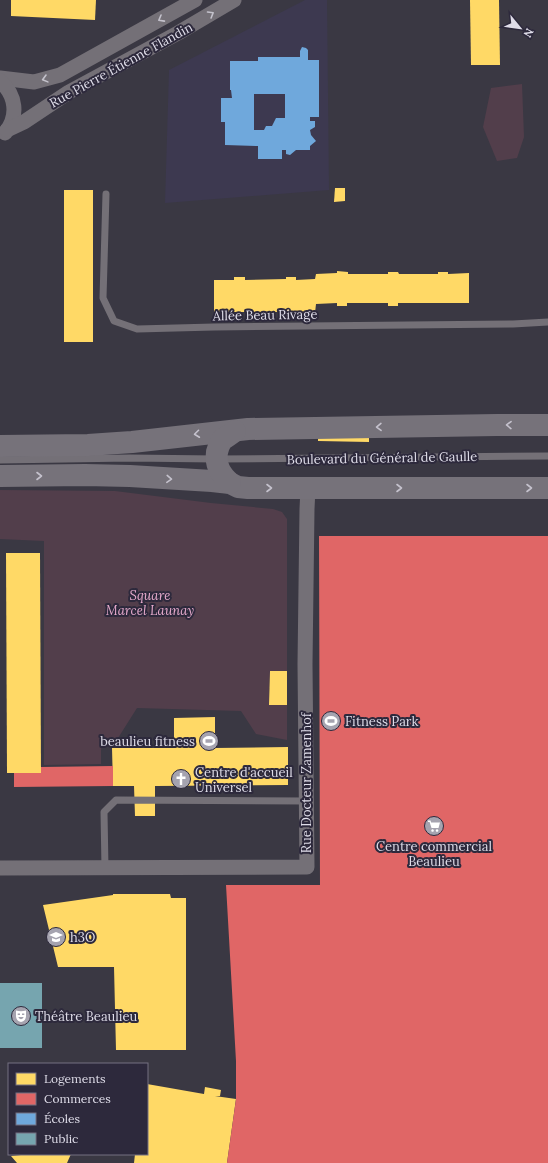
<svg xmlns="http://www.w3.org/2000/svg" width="548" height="1163" viewBox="0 0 548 1163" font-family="Lora,serif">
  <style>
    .built { fill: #3d3950 }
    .green { fill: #523e4b }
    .homes { fill: #ffd966 }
    .shops { fill: #e06666 }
    .schools { fill: #6fa8dc; fill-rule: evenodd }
    .public { fill: #76a5af }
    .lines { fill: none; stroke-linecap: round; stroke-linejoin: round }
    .service { stroke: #747077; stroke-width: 7 }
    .minor { stroke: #747077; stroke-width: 15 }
    .primary { stroke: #76727a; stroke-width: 22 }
    .oneway { stroke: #c4c2cc }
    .oneway2 { stroke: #c5c2cd }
    .labels { text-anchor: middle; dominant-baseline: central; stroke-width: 4; stroke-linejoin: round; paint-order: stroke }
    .street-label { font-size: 13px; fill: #dfdde9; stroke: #2d293c }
    .park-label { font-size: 13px; font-style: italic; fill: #e6aacc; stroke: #2d293c }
    .poi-label { font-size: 13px; fill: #dfdde9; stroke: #2d293c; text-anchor: start }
  </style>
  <rect width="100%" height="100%" fill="#3a3843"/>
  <polygon class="built" points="305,0 327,0 329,190 165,203 169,70"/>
  <g class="green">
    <polygon points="522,84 524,137 517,158 497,161 483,127 491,88"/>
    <polygon points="0,490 115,491 211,503 273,509 282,512 287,519 287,671 270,671 269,704 287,705 287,740 256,734 241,711 137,708 113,746 101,747 101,764 44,765 44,541 0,539"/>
  </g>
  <g class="homes">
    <polygon points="11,0 96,0 95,20 11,16"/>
    <polygon points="470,0 499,0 500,65 471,65"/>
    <polygon points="335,188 345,188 345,201 334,202"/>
    <rect x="64" y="190" width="29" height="152"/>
    <polygon points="337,271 348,272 348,274 388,274 388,272 398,272 399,274 438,274 438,272 448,272 448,274 469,273 469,303 398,303 398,306 388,306 388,303 347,303 347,306 337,306 337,303 316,304 315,313 296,312 296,316 286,316 286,312 214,312 214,280 234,280 234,277 245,277 245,280 286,279 286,277 296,277 296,280 315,279 316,274 337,273"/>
    <polygon points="318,437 369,437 369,442 318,441"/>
    <polygon points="6,553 40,553 41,773 7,773"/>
    <polygon points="270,671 287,671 287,705 269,705"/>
    <polygon points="215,717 215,748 288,747 288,785 155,786 155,816 135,816 134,786 113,786 112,748 174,748 174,718"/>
    <polygon points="113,894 170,894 171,898 186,898 186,1050 116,1050 114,967 58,967 43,905 113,895"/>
    <polygon points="147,1084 204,1094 205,1087 221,1090 220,1096 215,1096 236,1099 227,1163 134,1163 135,1154 147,1154"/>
    <polygon points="21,1154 71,1154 67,1163 17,1163 11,1156 21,1155"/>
  </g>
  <g class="shops">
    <polygon points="319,536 548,536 548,1163 227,1163 236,1099 236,1061 226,885 320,885"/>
    <polygon points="113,766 113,786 14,787 14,773 41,773 41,767"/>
  </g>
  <path class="schools" d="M302 47 306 48 308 50V60H319V117H310V121H315V127L310 130 311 135 316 141 310 146V150H296L290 155 286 154V150H282V159H258V146L225 145V122H221V98H232L231 90H230V61H258V57H300V51ZM254 94H285V118H276L272 126H266L264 130H254Z"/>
  <rect class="public" x="0" y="983" width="42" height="65"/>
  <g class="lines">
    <g class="service">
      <polyline points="106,194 103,298 114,321 137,329 214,327 513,324 548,322"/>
      <polyline points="0,460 130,458 216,459 548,456"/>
      <polyline points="105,868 104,812 116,800 307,801"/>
    </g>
    <g class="minor">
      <polyline points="0,78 34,82 60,75 195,0"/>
      <path d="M0 81C16 95 19 116 5 133"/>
      <polyline points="7,130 24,122 69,92 178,33 234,0"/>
      <polyline points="0,868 307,867 305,664 307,509 308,488"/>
    </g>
    <g class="primary">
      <polyline points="0,446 88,445 132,442 248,429 497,425 548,425"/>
      <polyline points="0,476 85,475 130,476 212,481 230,483 238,487 248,488 548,488"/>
      <path d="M230 483C221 475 215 466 217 452 218 448 220 443 222 440 226 437 231 434 235 431"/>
    </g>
  </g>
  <defs><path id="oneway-chevron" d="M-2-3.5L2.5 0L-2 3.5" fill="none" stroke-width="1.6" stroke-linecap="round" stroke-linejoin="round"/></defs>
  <g class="oneway">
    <use href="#oneway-chevron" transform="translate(211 14) rotate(-31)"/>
    <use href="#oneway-chevron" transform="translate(161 19) rotate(151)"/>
    <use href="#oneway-chevron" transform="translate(45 79) rotate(165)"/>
  </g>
  <g class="oneway2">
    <use href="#oneway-chevron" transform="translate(509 425) rotate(-179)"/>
    <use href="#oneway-chevron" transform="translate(379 427) rotate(179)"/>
    <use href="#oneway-chevron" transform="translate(197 434) rotate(173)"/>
    <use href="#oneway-chevron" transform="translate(39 476)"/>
    <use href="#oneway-chevron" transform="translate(169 479) rotate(3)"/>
    <use href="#oneway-chevron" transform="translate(269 488)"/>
    <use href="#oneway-chevron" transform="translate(399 488)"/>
    <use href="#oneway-chevron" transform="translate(529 488)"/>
  </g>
  <defs>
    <g id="stadium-disc" transform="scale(1)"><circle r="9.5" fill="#a5a3af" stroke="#2d293c"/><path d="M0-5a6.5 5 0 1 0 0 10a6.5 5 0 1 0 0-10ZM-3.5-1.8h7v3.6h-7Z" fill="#fff"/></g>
    <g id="church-disc" transform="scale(1)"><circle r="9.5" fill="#a5a3af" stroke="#2d293c"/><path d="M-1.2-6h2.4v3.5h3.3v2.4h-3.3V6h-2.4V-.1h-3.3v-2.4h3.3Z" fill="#fff"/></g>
    <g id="supermarket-disc" transform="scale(1)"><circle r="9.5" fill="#a5a3af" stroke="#2d293c"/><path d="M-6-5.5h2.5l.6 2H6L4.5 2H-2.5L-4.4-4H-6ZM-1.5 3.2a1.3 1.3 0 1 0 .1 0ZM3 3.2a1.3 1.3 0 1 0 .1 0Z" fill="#fff"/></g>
    <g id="university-disc" transform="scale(1)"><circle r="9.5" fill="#a5a3af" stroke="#2d293c"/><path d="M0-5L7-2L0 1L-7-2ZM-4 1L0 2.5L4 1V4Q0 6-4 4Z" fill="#fff"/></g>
    <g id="theatre-disc" transform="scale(1)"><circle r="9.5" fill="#a5a3af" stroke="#2d293c"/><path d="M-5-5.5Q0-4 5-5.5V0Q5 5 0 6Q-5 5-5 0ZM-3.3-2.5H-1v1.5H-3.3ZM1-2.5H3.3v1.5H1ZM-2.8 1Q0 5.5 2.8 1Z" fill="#fff"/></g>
  </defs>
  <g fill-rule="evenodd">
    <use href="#stadium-disc" x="331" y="721"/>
    <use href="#stadium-disc" x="209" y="741"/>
    <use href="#church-disc" x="181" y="779"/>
    <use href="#supermarket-disc" x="434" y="826"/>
    <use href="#university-disc" x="56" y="937"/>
    <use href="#theatre-disc" x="21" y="1016"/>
  </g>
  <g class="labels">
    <g class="street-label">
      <text transform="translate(121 65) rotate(-29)">Rue Pierre Étienne Flandin</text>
      <text transform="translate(265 315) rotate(-1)">Allée Beau Rivage</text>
      <text transform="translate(382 458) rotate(-1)">Boulevard du Général de Gaulle</text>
      <text transform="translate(306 783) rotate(-90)">Rue Docteur Zamenhof</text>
    </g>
    <g class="park-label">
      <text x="150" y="595">Square<tspan x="150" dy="15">Marcel Launay</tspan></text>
    </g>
    <g class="poi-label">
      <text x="345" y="721">Fitness Park</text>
      <text x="195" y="741" text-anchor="end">beaulieu fitness</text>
      <text x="195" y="772">Centre d'accueil<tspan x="195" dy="15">Universel</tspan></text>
      <text x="434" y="846" text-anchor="middle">Centre commercial<tspan x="434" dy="15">Beaulieu</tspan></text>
      <text x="70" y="937">h3O</text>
      <text x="35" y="1016">Théâtre Beaulieu</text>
    </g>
  </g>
  <rect x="8" y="1063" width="140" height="92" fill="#2d293c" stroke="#747181"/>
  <rect x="16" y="1073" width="20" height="12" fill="#ffd966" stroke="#747181"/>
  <text x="44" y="1083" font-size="12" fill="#dfdde9">Logements</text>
  <rect x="16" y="1093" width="20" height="12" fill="#e06666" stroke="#747181"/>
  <text x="44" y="1103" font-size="12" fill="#dfdde9">Commerces</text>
  <rect x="16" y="1113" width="20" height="12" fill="#6fa8dc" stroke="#747181"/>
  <text x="44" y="1123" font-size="12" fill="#dfdde9">Écoles</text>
  <rect x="16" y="1133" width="20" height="12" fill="#76a5af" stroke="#747181"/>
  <text x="44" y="1143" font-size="12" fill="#dfdde9">Public</text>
  <g transform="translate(520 28) rotate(119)" stroke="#2d293c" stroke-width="3" paint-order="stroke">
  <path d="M0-3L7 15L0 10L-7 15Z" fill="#dfdde9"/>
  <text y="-6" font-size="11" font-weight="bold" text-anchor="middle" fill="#dfdde9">N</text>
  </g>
</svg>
